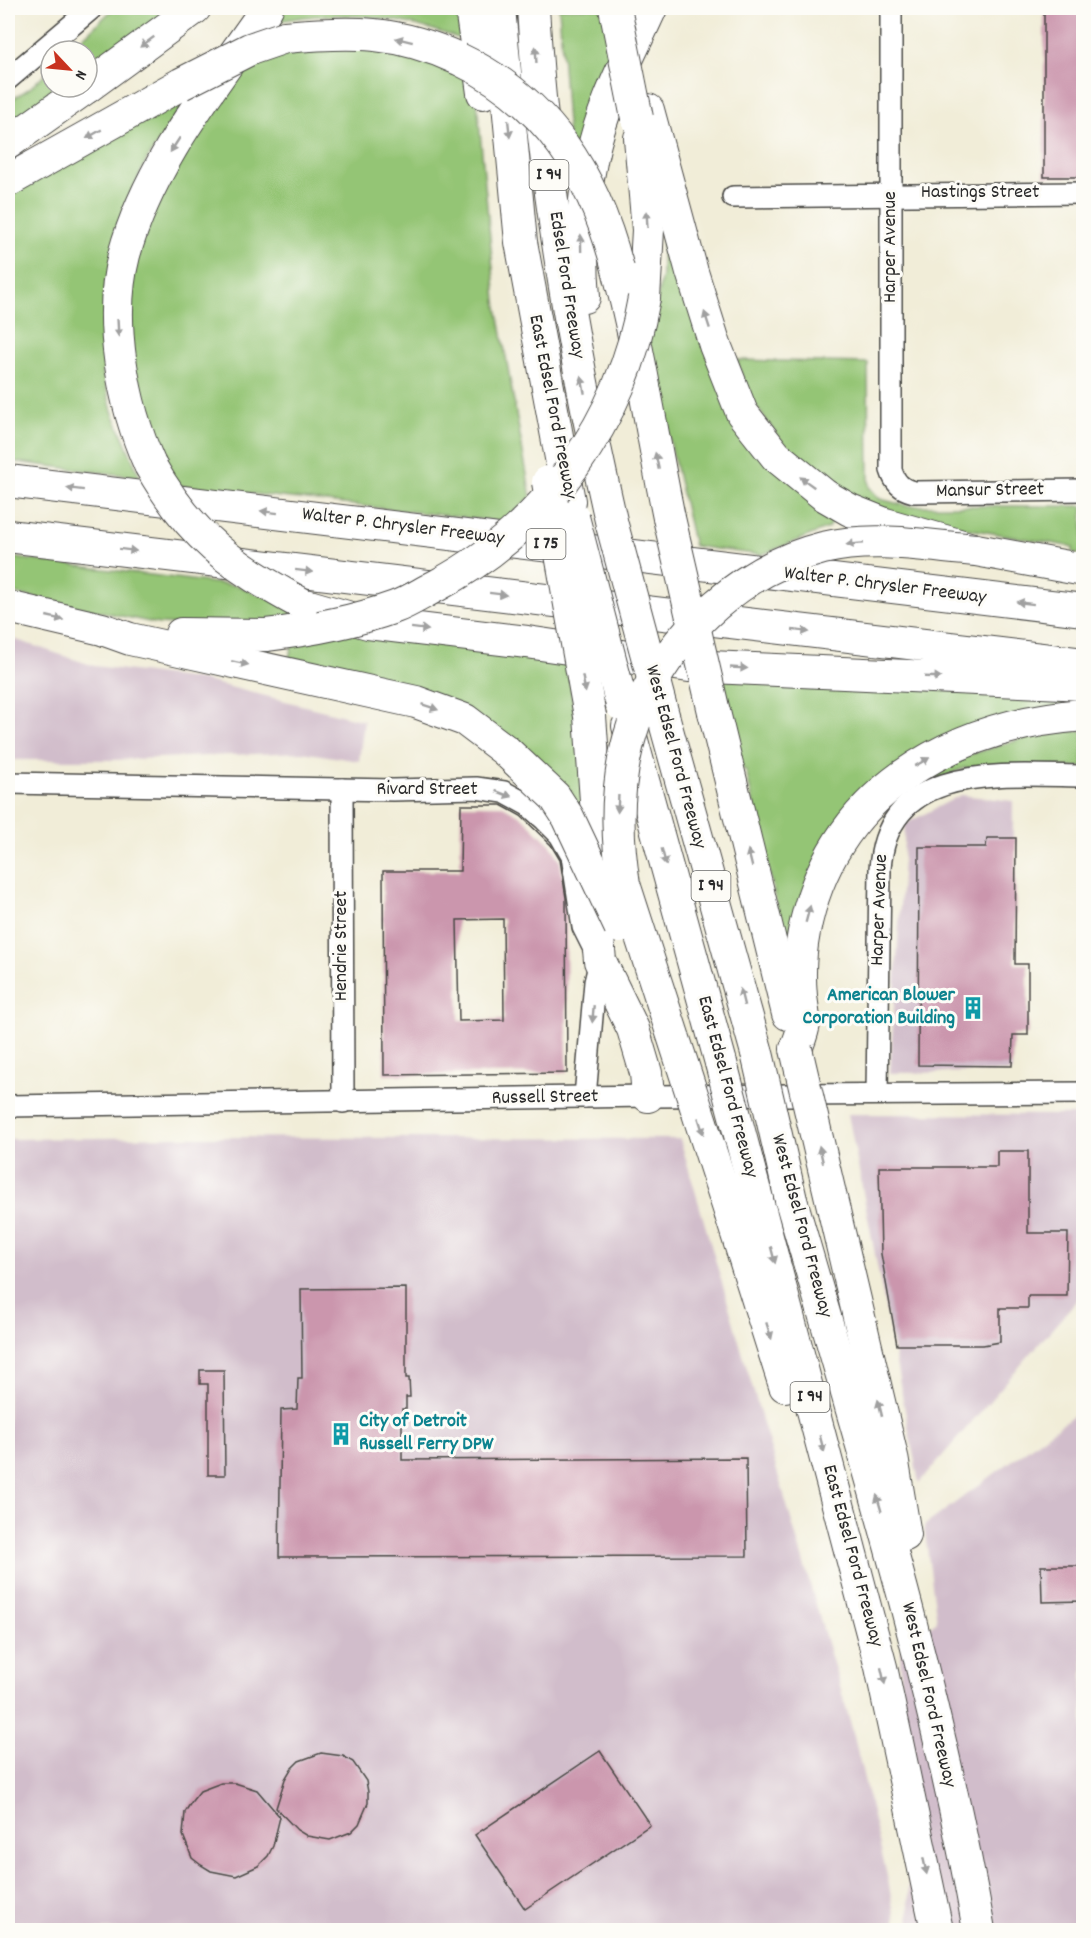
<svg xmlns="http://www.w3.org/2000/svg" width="1091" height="1938" viewBox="0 0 1091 1938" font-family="Dekko,sans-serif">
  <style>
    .industrial { fill: #d1bdcb }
    .green { fill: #94c574; stroke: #607850; stroke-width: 1.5 }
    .building { fill: #cb96ad; fill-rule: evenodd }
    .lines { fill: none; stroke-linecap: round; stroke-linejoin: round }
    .minor-casing { stroke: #494845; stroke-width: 24 }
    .highway-casing { stroke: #494845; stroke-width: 34 }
    .minor { stroke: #fff; stroke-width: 21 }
    .highway { stroke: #fff; stroke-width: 32 }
    .highway-bridge-casing { stroke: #494845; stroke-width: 34; stroke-linecap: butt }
    .highway-bridge { stroke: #fff; stroke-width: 32 }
    .oneway { fill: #a0a0a0 }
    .labels { text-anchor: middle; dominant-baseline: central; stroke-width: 6; stroke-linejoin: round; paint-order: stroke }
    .shield { fill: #fdfcf7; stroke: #6a6a68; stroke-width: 1.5 }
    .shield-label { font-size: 18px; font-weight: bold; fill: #2b2b2b }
    .street-label { font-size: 20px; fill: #2b2b2b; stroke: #fdfcf7 }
    .culture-label { font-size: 20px; font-weight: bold; fill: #0d838f; stroke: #fdfcf7; text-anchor: end }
  </style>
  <rect width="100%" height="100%" fill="#fdfcf7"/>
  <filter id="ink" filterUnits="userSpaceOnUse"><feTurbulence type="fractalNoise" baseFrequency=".0167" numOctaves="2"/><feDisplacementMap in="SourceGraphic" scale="12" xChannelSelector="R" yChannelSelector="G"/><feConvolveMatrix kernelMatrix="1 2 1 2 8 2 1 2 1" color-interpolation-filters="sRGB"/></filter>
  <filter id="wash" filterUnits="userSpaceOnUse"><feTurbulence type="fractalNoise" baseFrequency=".008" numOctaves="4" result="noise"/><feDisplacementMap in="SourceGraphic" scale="24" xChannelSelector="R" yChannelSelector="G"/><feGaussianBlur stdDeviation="1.35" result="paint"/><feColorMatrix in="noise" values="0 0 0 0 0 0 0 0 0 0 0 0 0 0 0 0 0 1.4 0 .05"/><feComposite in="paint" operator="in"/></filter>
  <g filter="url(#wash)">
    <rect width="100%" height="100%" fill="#f1edd8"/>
    <g class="industrial">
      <polygon points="8,637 94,666 202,680 364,721 359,761 302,752 111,760 8,760"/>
      <polygon points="961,795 1013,801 1012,1072 890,1073 905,824"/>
      <polygon points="848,1114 1083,1115 1083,1293 919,1483"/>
      <polygon points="182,1137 680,1139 852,1728 888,1880 897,1930 8,1930 8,1139"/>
      <polygon points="1083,1408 1083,1930 910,1930 900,1650 937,1621 924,1526"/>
    </g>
    <g class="green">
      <polygon points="114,8 176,8 87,73 87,51 69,51"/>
      <path d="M275 8H457L463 40C399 16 334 7 267 24Z"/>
      <polygon points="559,8 603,8 615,71 571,182"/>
      <polygon points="281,47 407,49 475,79 496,301 531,497 504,522 176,485 133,382 124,284 147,206 237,65"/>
      <polygon points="51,68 51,87 68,87 8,130 8,102 30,88"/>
      <polygon points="190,96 147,159 123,211 106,367 102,371 112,411 140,477 8,461 8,192"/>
      <polygon points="663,195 709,361 834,517 828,528 761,555 694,546 648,345 662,275"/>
      <polygon points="737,360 868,363 869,487 880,499 907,506 1083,506 1083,555 1073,553 1073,547 901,517 846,496 781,441 747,393"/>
      <polygon points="8,557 239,586 256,594 567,659 588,816 523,753 288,660 294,641 202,626 159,624 8,592"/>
      <polygon points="722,678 1083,698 1083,708 949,736 919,747 786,946 746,771 742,768"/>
      <polygon points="1069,731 1083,731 1083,767 964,768 901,795 955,759 1029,737"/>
    </g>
    <g id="blocks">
      <g class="building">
        <rect x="1044" y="8" width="39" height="169"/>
        <path d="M461 805H501L521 816 551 845 560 860 566 898 567 1073 384 1075 383 871H460ZM503 919 504 1020 459 1021 457 920Z"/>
        <polygon points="987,838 1016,838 1015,964 1028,964 1028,1035 1013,1035 1012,1066 918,1065 919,847 986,847"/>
        <polygon points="997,1151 1028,1151 1028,1233 1068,1233 1067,1296 1028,1296 1028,1308 1000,1308 1000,1342 983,1345 897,1345 881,1254 879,1167 997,1167"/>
        <polygon points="406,1288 406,1378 409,1378 410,1397 406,1397 406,1409 402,1409 402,1460 746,1458 747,1556 279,1557 281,1410 297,1409 298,1378 302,1378 301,1289"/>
        <polygon points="200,1370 224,1370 225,1475 208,1475 208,1384 200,1384"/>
        <polygon points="1041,1566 1083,1566 1083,1601 1042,1602"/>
        <polygon points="600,1751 650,1825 525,1909 475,1835"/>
        <polygon points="321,1753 343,1756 353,1762 366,1781 368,1792 368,1803 359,1824 351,1832 330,1840 307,1836 297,1830 276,1808 285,1779 291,1769 299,1761"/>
        <polygon points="221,1783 235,1783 257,1790 280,1817 273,1846 268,1856 258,1866 236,1876 211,1871 201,1865 192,1858 183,1835 185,1812 192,1801 200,1791"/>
      </g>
    </g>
  </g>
  <g filter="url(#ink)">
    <use href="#blocks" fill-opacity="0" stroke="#494845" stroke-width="1.5"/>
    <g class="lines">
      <g class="minor-casing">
        <g id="minor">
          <path d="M891 8V470C895 483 901 489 914 492L1084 490"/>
          <polyline points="8,79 92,8"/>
          <polyline points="733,197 1084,193"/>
          <polyline points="8,783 393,790 476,788 504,792 528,805 545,820 560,835 572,856 583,927 600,961 595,982 585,1097"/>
          <polyline points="342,789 343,1102"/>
          <path d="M877 1094 880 869C887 761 1005 775 1084 776"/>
          <polyline points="8,1106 648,1096 1084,1093"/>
        </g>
      </g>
      <g class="highway-casing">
        <g id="highway">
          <polyline points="471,8 483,93"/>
          <polyline points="499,8 521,242 569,501"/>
          <path d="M533 8C543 182 573 354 612 525"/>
          <path d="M285 37C351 31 397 30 459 59"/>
          <polyline points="87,87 195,8"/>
          <polyline points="648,110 692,272 715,345 742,413 776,456 824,495 850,510 885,524 976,550 1084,570"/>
          <polyline points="640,138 648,230 644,298"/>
          <polyline points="8,143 87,87"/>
          <polyline points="8,181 181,84"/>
          <path d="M618 269C640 351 652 435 669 518"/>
          <path d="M584 297C580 250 582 203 592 156 602 105 630 55 651 8"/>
          <path d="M150 465C123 405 107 320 124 255 149 163 214 85 267 8"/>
          <polyline points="8,481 1084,610"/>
          <polyline points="8,536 1084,664"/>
          <polyline points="302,604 368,623 527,642 689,666 1084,684"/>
          <polyline points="8,607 102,629 130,639 416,702 465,720 506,751"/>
          <polyline points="181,634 266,635"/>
          <polyline points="714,712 788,1014"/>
          <polyline points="590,716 597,815 596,914 600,961 633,1029 646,1073 648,1096"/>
          <polyline points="664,719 757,1053"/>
          <polyline points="628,726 721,1063"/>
          <path d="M796 1049C799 1041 803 1032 804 1023 804 1014 802 1005 801 996 799 975 800 953 804 932 831 793 950 725 1084 715"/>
          <polyline points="757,1199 881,1667 937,1930"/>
          <path d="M791 1200C861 1442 935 1682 979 1930"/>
          <polyline points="834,1211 892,1457 905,1535"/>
          <polyline points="731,1215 785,1386"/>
        </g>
      </g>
      <use href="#minor" class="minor"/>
      <use href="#highway" class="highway"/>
      <g class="highway-bridge-casing">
        <g id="highway-bridge">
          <polyline points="615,8 637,118"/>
          <path d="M459 59C548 101 594 176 618 269"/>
          <polyline points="181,84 250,49 285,37"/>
          <path d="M150 465C190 536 231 566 302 604"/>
          <polyline points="548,482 590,716"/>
          <polyline points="573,517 622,705"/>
          <polyline points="669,518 714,712"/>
          <polyline points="612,525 664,719"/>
          <path d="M266 635C310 630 353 622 395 607 409 602 422 593 436 586 546 528 623 421 644 298"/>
          <polyline points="506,751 555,797 568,817 620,927"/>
          <polyline points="796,1049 834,1211"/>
          <polyline points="757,1053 791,1200"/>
          <polyline points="721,1063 757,1199"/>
          <path d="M731 1215 624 884C606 775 631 679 716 605 747 578 783 558 823 548 873 536 926 546 976 550"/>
        </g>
      </g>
      <use href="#highway-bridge" class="highway-bridge"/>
    </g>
    <defs><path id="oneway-solid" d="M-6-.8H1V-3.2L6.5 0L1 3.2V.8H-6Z" transform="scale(1.5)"/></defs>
    <g class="oneway">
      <use href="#oneway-solid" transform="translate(404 40) rotate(-166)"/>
      <use href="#oneway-solid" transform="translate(147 42) rotate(144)"/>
      <use href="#oneway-solid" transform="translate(536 55) rotate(-93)"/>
      <use href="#oneway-solid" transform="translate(509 129) rotate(84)"/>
      <use href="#oneway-solid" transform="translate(94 134) rotate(150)"/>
      <use href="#oneway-solid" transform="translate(175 145) rotate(123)"/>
      <use href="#oneway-solid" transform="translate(647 219) rotate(-93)"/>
      <use href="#oneway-solid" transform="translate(581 243) rotate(-91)"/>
      <use href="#oneway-solid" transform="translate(707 320) rotate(-108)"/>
      <use href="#oneway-solid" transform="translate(118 328) rotate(87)"/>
      <use href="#oneway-solid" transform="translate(583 385) rotate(-101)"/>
      <use href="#oneway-solid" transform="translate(657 461) rotate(-102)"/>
      <use href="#oneway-solid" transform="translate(807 482) rotate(-144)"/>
      <use href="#oneway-solid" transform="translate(75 489) rotate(-173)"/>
      <use href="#oneway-solid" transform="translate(269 512) rotate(-173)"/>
      <use href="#oneway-solid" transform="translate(855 544) rotate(175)"/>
      <use href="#oneway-solid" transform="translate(128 550) rotate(7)"/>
      <use href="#oneway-solid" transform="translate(304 571) rotate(7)"/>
      <use href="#oneway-solid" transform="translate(498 594) rotate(7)"/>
      <use href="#oneway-solid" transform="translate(1025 603) rotate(-173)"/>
      <use href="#oneway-solid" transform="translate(55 618) rotate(13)"/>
      <use href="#oneway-solid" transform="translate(420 629) rotate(7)"/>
      <use href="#oneway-solid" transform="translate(801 631) rotate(7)"/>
      <use href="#oneway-solid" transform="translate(240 663) rotate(12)"/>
      <use href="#oneway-solid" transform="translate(739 668) rotate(3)"/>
      <use href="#oneway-solid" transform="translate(933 677) rotate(2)"/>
      <use href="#oneway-solid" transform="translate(584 684) rotate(79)"/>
      <use href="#oneway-solid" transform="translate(430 707) rotate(19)"/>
      <use href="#oneway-solid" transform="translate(922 762) rotate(-30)"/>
      <use href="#oneway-solid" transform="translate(504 794) rotate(20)"/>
      <use href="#oneway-solid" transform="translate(618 804) rotate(93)"/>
      <use href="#oneway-solid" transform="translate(664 857) rotate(75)"/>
      <use href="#oneway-solid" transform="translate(750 858) rotate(-104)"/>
      <use href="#oneway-solid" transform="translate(808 914) rotate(-75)"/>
      <use href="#oneway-solid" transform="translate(742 997) rotate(-104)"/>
      <use href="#oneway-solid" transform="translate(593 1014) rotate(95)"/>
      <use href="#oneway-solid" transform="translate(701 1126) rotate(72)"/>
      <use href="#oneway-solid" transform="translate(821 1154) rotate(-103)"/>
      <use href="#oneway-solid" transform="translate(773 1255) rotate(75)"/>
      <use href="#oneway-solid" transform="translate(769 1331) rotate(72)"/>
      <use href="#oneway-solid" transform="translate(880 1408) rotate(-104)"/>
      <use href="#oneway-solid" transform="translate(822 1444) rotate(75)"/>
      <use href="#oneway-solid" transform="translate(879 1503) rotate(-106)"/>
      <use href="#oneway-solid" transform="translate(883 1676) rotate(77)"/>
      <use href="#oneway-solid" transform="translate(925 1866) rotate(78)"/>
    </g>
  </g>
  <defs>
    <g id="building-bare" transform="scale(1.8)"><path d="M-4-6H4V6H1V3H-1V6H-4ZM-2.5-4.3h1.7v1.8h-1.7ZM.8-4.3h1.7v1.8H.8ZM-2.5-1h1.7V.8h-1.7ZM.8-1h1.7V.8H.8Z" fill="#0f9aa8" stroke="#fdfcf7" stroke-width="2.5" paint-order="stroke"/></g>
  </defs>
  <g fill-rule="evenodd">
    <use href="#building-bare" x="973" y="1008"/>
    <use href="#building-bare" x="341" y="1434"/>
  </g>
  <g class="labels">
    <g class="shield">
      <rect x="529.5" y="160" width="39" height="30" rx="4.5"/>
      <rect x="526.5" y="529" width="39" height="30" rx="4.5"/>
      <rect x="691.5" y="871" width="39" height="30" rx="4.5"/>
      <rect x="790.5" y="1382" width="39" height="30" rx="4.5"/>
    </g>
    <g class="shield-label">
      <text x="549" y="175">I 94</text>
      <text x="546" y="544">I 75</text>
      <text x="711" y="886">I 94</text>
      <text x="810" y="1397">I 94</text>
    </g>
    <g class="street-label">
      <text x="980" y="193">Hastings Street</text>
      <text transform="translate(891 247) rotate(-90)">Harper Avenue</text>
      <text transform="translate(566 285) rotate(81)">Edsel Ford Freeway</text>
      <text transform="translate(552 407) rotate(79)">East Edsel Ford Freeway</text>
      <text transform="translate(990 491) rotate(-1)">Mansur Street</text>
      <text transform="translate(403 527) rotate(7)">Walter P. Chrysler Freeway</text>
      <text transform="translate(885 586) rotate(7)">Walter P. Chrysler Freeway</text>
      <text transform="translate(675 757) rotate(75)">West Edsel Ford Freeway</text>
      <text x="427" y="790">Rivard Street</text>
      <text transform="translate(880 910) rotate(-88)">Harper Avenue</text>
      <text transform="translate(342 946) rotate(-90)">Hendrie Street</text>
      <text transform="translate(727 1087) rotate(75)">East Edsel Ford Freeway</text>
      <text transform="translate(545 1098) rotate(-1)">Russell Street</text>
      <text transform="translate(801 1226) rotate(75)">West Edsel Ford Freeway</text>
      <text transform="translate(852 1556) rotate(75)">East Edsel Ford Freeway</text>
      <text transform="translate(928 1695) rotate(77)">West Edsel Ford Freeway</text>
    </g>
    <g class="culture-label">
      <text x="955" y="996">American Blower<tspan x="955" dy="23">Corporation Building</tspan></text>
      <text x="359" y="1422" text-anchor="start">City of Detroit<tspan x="359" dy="23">Russell Ferry DPW</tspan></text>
    </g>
  </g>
  <rect width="1091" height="1938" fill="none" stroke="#fdfcf7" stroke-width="30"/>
  <g transform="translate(69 69) rotate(116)"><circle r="28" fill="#fdfcf7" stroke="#a9a8a5" stroke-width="1.5"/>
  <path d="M0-4.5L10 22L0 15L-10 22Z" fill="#c8321e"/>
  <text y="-9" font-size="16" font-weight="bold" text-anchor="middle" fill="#2b2b2b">N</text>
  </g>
</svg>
